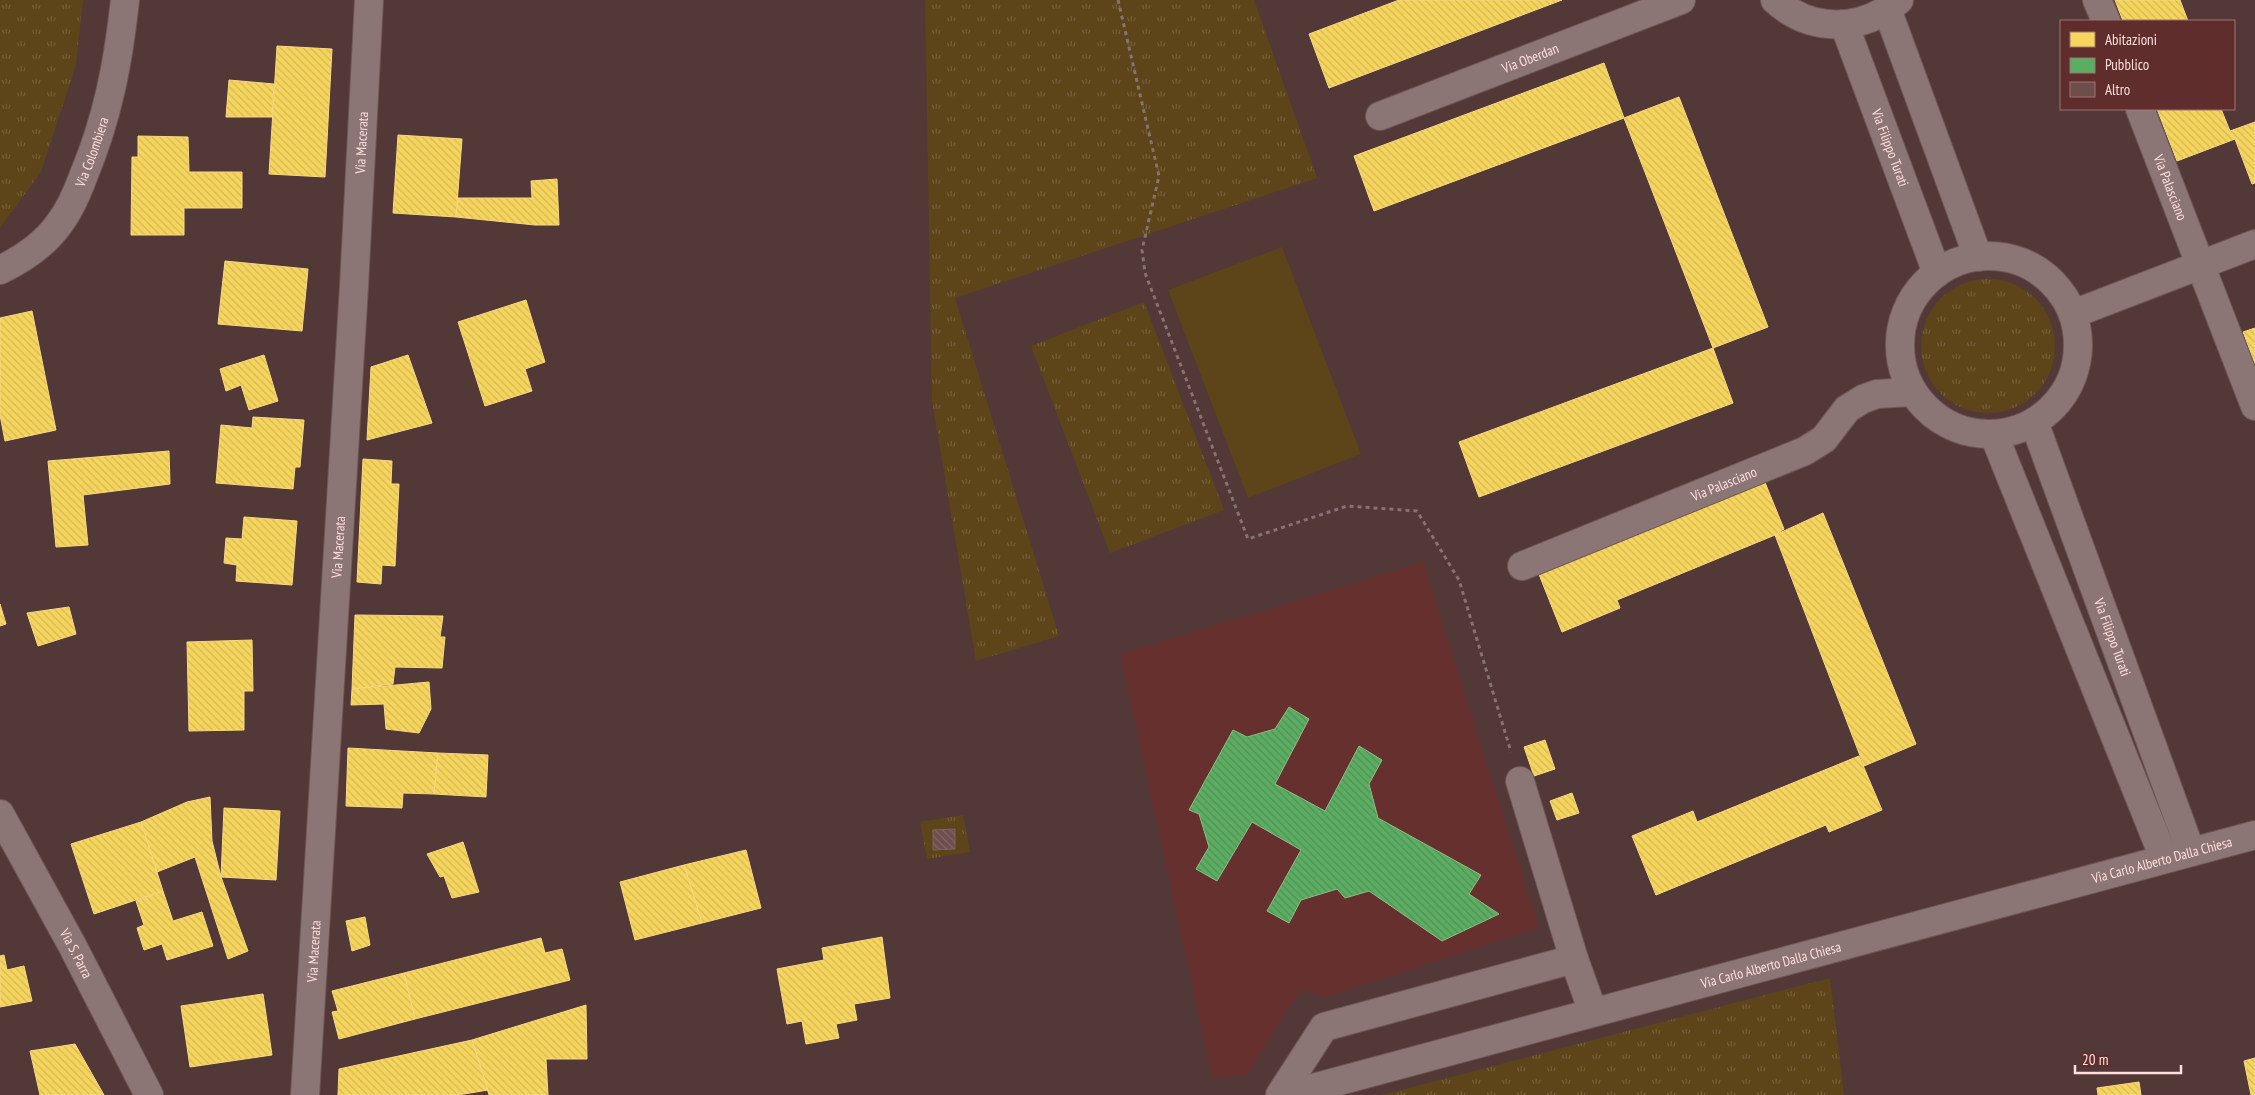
<svg xmlns="http://www.w3.org/2000/svg" width="2255" height="1095" viewBox="0 0 2255 1095" font-family="'PT Sans Narrow',sans-serif">
  <style>
    .built { fill: #66302f }
    .grass { fill: url(#grass-tufts) }
    .pitch { fill: #5d4419 }
    .homes { fill: url(#homes-back-hatch); stroke: #f9d882 }
    .public { fill: url(#public-back-hatch); stroke: #8cbc86 }
    .building { fill: url(#building-back-hatch); stroke: #7b6463 }
    .lines { fill: none; stroke-linecap: round; stroke-linejoin: round }
    .minor-casing { stroke: #6f5756; stroke-width: 30 }
    .path { stroke: #867271; stroke-width: 3; stroke-dasharray: 4 4; stroke-linecap: butt }
    .minor { stroke: #8c7675; stroke-width: 28 }
    .labels { text-anchor: middle; dominant-baseline: central; stroke-width: 5; stroke-linejoin: round; paint-order: stroke }
    .street-label { font-size: 14px; fill: #ffdedc; stroke: #5f2d2c }
  </style>
  <defs>
    <pattern id="grass-tufts" width="24" height="20" patternUnits="userSpaceOnUse" patternTransform="scale(1.25)"><rect width="24" height="20" fill="#5d4419"/><path d="M3 7l-1-3M5 7V3M7 7l1-3M15 17l-1-3M17 17v-4M19 17l1-3" fill="none" stroke="#755f3a"/></pattern>
    <pattern id="homes-back-hatch" width="6" height="6" patternUnits="userSpaceOnUse" patternTransform="scale(1.25)"><rect width="6" height="6" fill="#f6d55c"/><path d="M-1 5l2 2M0 0l6 6M5-1l2 2" fill="none" stroke="#d4b857"/></pattern>
    <pattern id="public-back-hatch" width="6" height="6" patternUnits="userSpaceOnUse" patternTransform="scale(1.25)"><rect width="6" height="6" fill="#5aae61"/><path d="M-1 5l2 2M0 0l6 6M5-1l2 2" fill="none" stroke="#568e58"/></pattern>
    <pattern id="building-back-hatch" width="6" height="6" patternUnits="userSpaceOnUse" patternTransform="scale(1.25)"><rect width="6" height="6" fill="#6e4d4d"/><path d="M-1 5l2 2M0 0l6 6M5-1l2 2" fill="none" stroke="#846666"/></pattern>
  </defs>
  <rect width="100%" height="100%" fill="#533838"/>
  <polygon class="built" points="1423,562 1539,928 1323,998 1301,989 1247,1075 1212,1078 1120,654"/>
  <g class="grass">
    <polygon points="0,0 83,0 76,65 41,172 0,228"/>
    <polygon points="925,0 1254,0 1317,178 955,298 1059,636 976,661 932,401"/>
    <circle cx="1988" cy="346" r="67"/>
    <polygon points="1144,302 1224,510 1110,553 1031,346"/>
    <polygon points="963,815 970,852 927,859 920,822"/>
    <polygon points="1830,978 1844,1095 1382,1095"/>
  </g>
  <polygon class="pitch" points="1282,247 1361,454 1248,498 1168,290"/>
  <g class="homes">
    <polygon points="1399,0 1562,0 1329,88 1309,34"/>
    <polygon points="2115,0 2180,0 2188,21 2123,21"/>
    <polygon points="277,46 332,49 325,177 269,174"/>
    <polygon points="1604,63 1624,118 1374,211 1354,156"/>
    <polygon points="229,80 274,84 272,117 226,117"/>
    <polygon points="1679,97 1768,327 1713,348 1624,118"/>
    <polygon points="2157,109 2221,109 2230,131 2255,122 2255,183 2252,184 2235,139 2177,161"/>
    <polygon points="398,135 462,139 456,217 393,213"/>
    <polygon points="138,136 188,137 189,172 242,172 242,208 184,208 184,235 131,235 132,157 138,157"/>
    <polygon points="557,179 559,225 535,225 456,217 458,198 532,198 531,181"/>
    <polygon points="225,261 308,269 302,331 218,324"/>
    <polygon points="526,300 545,362 525,369 532,391 485,406 458,322"/>
    <polygon points="32,311 56,430 5,441 0,415 0,318"/>
    <polygon points="2255,328 2255,364 2243,332"/>
    <polygon points="1713,348 1733,403 1479,497 1459,442"/>
    <polygon points="264,355 278,401 249,410 241,385 226,391 220,369"/>
    <polygon points="408,355 432,423 367,440 371,367"/>
    <polygon points="253,417 304,420 300,467 295,467 293,489 216,483 221,425 252,428"/>
    <polygon points="169,451 170,484 83,495 88,545 56,547 48,461"/>
    <polygon points="363,459 392,461 391,484 399,484 395,566 382,565 381,584 357,582"/>
    <polygon points="1764,480 1784,529 1775,535 1617,600 1620,608 1562,632 1538,572"/>
    <polygon points="1823,513 1916,744 1864,766 1775,535"/>
    <polygon points="244,517 297,521 292,585 236,581 237,565 224,563 226,538 242,539"/>
    <polygon points="0,604 6,624 0,626"/>
    <polygon points="69,607 76,634 38,646 27,613"/>
    <polygon points="355,615 443,616 440,637 445,637 442,668 395,667 393,684 352,689"/>
    <polygon points="252,640 253,691 244,691 244,730 189,731 187,642"/>
    <polygon points="429,682 431,709 419,733 386,729 384,704 351,705 352,689"/>
    <polygon points="1545,740 1555,769 1534,776 1524,747"/>
    <polygon points="348,748 438,753 434,794 403,793 402,808 346,806"/>
    <polygon points="438,753 488,755 486,797 434,794"/>
    <polygon points="1859,756 1882,810 1829,832 1826,825 1656,895 1632,836 1693,811 1697,822"/>
    <polygon points="1572,793 1579,813 1557,820 1550,801"/>
    <polygon points="210,797 212,841 221,877 248,951 228,959 195,857 157,872 141,822 187,802"/>
    <polygon points="224,808 280,811 276,880 221,877"/>
    <polygon points="141,822 163,891 94,914 71,844"/>
    <polygon points="463,842 479,892 452,898 444,876 440,877 427,854"/>
    <polygon points="746,850 761,908 702,923 684,865"/>
    <polygon points="684,865 702,923 635,940 620,882"/>
    <polygon points="163,891 173,921 202,912 213,946 167,960 162,944 144,950 137,928 144,925 136,901"/>
    <polygon points="365,917 370,945 352,951 346,921"/>
    <polygon points="882,937 890,998 854,1004 857,1020 836,1024 839,1038 806,1044 802,1021 787,1024 777,969 824,960 822,948"/>
    <polygon points="541,938 545,953 562,949 570,980 415,1019 404,973"/>
    <polygon points="4,955 7,970 24,966 32,1001 0,1007 0,956"/>
    <polygon points="404,973 415,1019 339,1039 332,1012 338,1011 332,991"/>
    <polygon points="263,994 272,1055 190,1067 181,1006"/>
    <polygon points="586,1005 587,1059 546,1059 548,1095 489,1095 472,1040"/>
    <polygon points="472,1040 488,1090 458,1095 338,1095 339,1069"/>
    <polygon points="75,1044 104,1095 40,1095 30,1051"/>
    <polygon points="2255,1058 2255,1095 2251,1095 2244,1061"/>
    <polygon points="2139,1082 2141,1095 2098,1095 2097,1088"/>
  </g>
  <polygon class="public" points="1289,707 1309,719 1275,784 1325,811 1359,746 1382,760 1369,784 1378,818 1481,875 1469,894 1499,914 1442,941 1369,891 1345,898 1337,889 1301,900 1289,923 1267,911 1301,850 1252,822 1217,881 1196,869 1209,847 1199,814 1189,810 1233,730 1247,737 1275,729"/>
  <polygon class="building" points="955,829 955,849 933,850 933,830"/>
  <g class="lines">
    <g class="minor-casing">
      <g id="minor">
        <path d="M1775 0C1811 33 1863 32 1899 0"/>
        <polyline points="2097,0 2106,21"/>
        <polyline points="1887,9 1978,257"/>
        <path id="s1" d="M1844 24 1937 273"/>
        <path id="s2" d="M2140 109 2255 406"/>
        <path id="s3" d="M1380 116 1681 0"/>
        <circle cx="1989" cy="345" r="89"/>
        <path id="s4" d="M0 270C23 259 44 245 59 224 70 210 77 193 83 177 108 117 118 64 125 0"/>
        <polyline points="2073,314 2255,244"/>
        <path id="s5" d="M2034 422 2191 852"/>
        <polyline points="1994,435 2164,858"/>
        <path id="s6" d="M1522 566 1805 451 1824 439 1847 409 1863 399 1877 394 1912 392"/>
        <polyline points="1520,781 1574,959 1593,1012"/>
        <path id="s7" d="M0 814 72 945 149 1095"/>
        <path id="s8" d="M305 1095 354 286 369 0"/>
        <polyline points="1280,1095 1324,1027 1574,959"/>
        <path id="s9" d="M1287 1095 2255 835"/>
      </g>
    </g>
    <polyline class="path" points="1118,0 1159,176 1142,250 1145,273 1248,539 1347,506 1417,511 1459,580 1511,752"/>
    <use href="#minor" class="minor"/>
  </g>
  <g class="labels">
    <g class="street-label">
      <text stroke="none"><textPath href="#s3" startOffset="161">Via Oberdan</textPath></text>
      <text stroke="none"><textPath href="#s8" startOffset="954">Via Macerata</textPath></text>
      <text stroke="none"><textPath href="#s1" startOffset="132">Via Filippo Turati</textPath></text>
      <text stroke="none"><textPath href="#s4" startOffset="155">Via Colombiera</textPath></text>
      <text stroke="none"><textPath href="#s2" startOffset="84">Via Palasciano</textPath></text>
      <text stroke="none"><textPath href="#s6" startOffset="218">Via Palasciano</textPath></text>
      <text stroke="none"><textPath href="#s8" startOffset="549">Via Macerata</textPath></text>
      <text stroke="none"><textPath href="#s5" startOffset="229">Via Filippo Turati</textPath></text>
      <text stroke="none"><textPath href="#s9" startOffset="906">Via Carlo Alberto Dalla Chiesa</textPath></text>
      <text stroke="none"><textPath href="#s8" startOffset="144">Via Macerata</textPath></text>
      <text stroke="none"><textPath href="#s7" startOffset="159">Via S. Parra</textPath></text>
      <text stroke="none"><textPath href="#s9" startOffset="501">Via Carlo Alberto Dalla Chiesa</textPath></text>
    </g>
  </g>
  <rect x="2060" y="20" width="175" height="90" fill="#5f2d2c" stroke="#9f7472"/>
  <rect x="2070" y="32" width="25" height="15" fill="#f6d55c" stroke="#9f7472"/>
  <text x="2105" y="45" font-size="15" fill="#ffdedc">Abitazioni</text>
  <rect x="2070" y="58" width="25" height="15" fill="#5aae61" stroke="#9f7472"/>
  <text x="2105" y="70" font-size="15" fill="#ffdedc">Pubblico</text>
  <rect x="2070" y="82" width="25" height="15" fill="#6e4d4d" stroke="#9f7472"/>
  <text x="2105" y="95" font-size="15" fill="#ffdedc">Altro</text>
  <path d="M2075 1065v8h106v-8" fill="none" stroke="#ffdedc" stroke-width="2.5"/>
  <text x="2082" y="1065" font-size="15" fill="#ffdedc" stroke="#5f2d2c" stroke-width="4" paint-order="stroke">20 m</text>
</svg>
